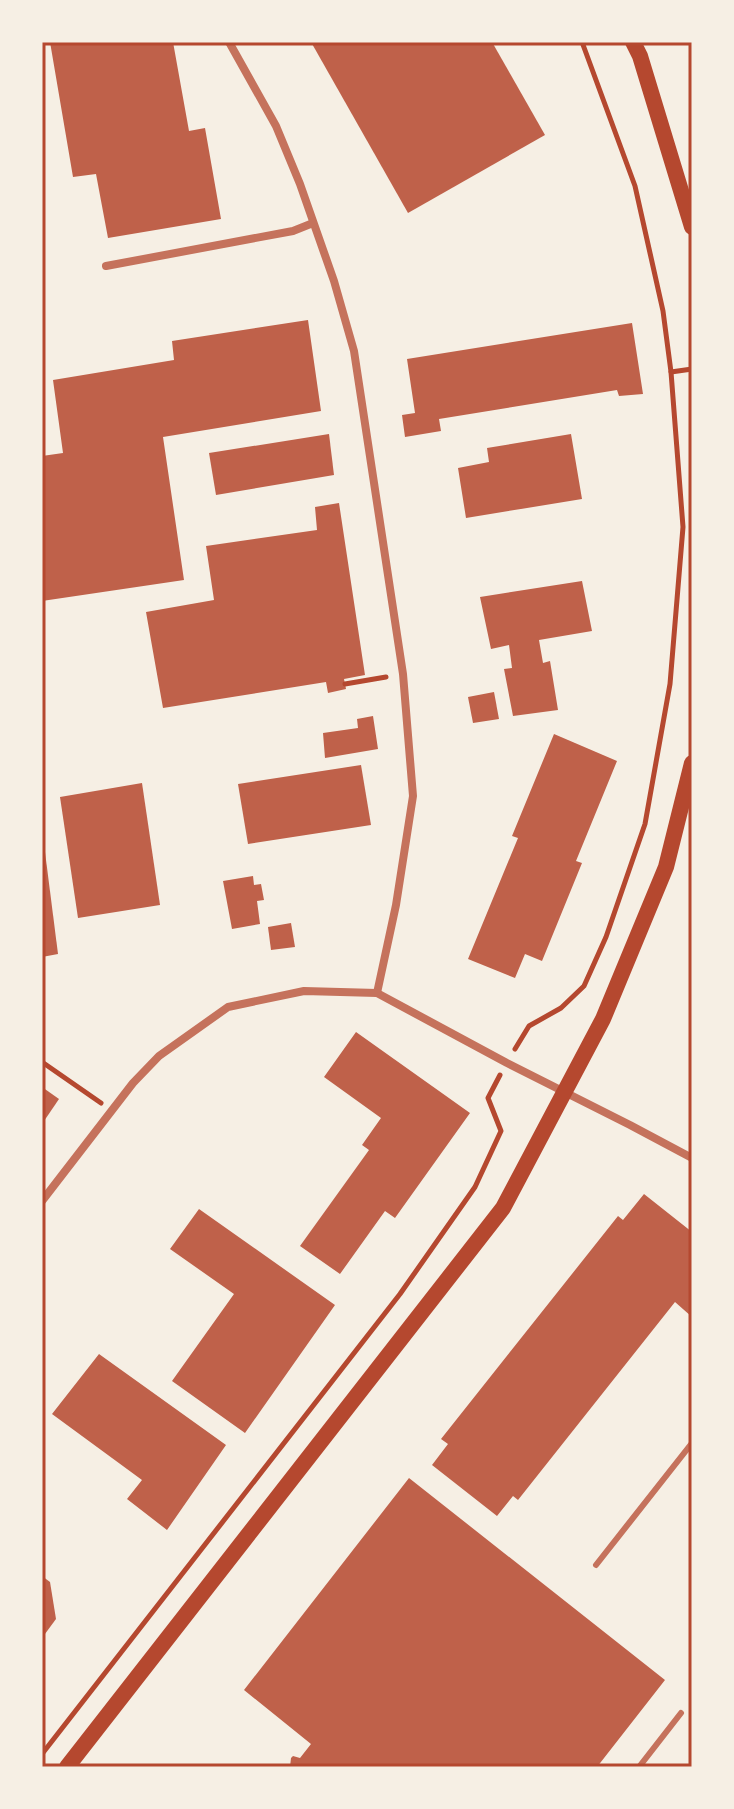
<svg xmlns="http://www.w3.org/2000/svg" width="734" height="1809" viewBox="0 0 734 1809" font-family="Arial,sans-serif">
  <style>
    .building { fill: #bf614a }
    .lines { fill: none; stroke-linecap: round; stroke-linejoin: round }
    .path { stroke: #b5482f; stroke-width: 5 }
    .service { stroke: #c5725c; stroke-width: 6 }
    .minor { stroke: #c5725c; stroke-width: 8 }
    .secondary { stroke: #b5482f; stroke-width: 16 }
    .neatline { fill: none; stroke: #b5482f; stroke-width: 3 }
  </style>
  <rect width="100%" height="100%" fill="#f6efe4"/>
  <g class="building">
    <polygon points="50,42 173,42 189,131 205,128 221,219 108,238 96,174 73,177"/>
    <polygon points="311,42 492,42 545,135 408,213"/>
    <polygon points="308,320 321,411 163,437 184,580 42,601 42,456 63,453 53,380 174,360 172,341"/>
    <polygon points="632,323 643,394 619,396 617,390 439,419 441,431 405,437 402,415 415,413 407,359"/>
    <polygon points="329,434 334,475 216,495 209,453"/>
    <polygon points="571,434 582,499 466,518 458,468 489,462 487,448"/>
    <polygon points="339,503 365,675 344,679 346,689 328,693 326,682 163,708 146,612 214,600 206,546 317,530 315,507"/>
    <polygon points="582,581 592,631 539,640 543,663 550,661 558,710 513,716 504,669 512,668 509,645 491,649 480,597"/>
    <polygon points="494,692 499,719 473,723 468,697"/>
    <polygon points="373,716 378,749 325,758 323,733 358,728 357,719"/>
    <polygon points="554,734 617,761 576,861 582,863 542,961 525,954 515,978 468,959 518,838 512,836"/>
    <polygon points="361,765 371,825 248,844 238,784"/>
    <polygon points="142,783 160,905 78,918 60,797"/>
    <polygon points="45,852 58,954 42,957 42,853"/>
    <polygon points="253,876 254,885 261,884 264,900 257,901 260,924 232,929 223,881"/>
    <polygon points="291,923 295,947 271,950 268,927"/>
    <polygon points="356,1032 470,1113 395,1218 385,1211 340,1274 300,1246 369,1150 362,1145 381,1118 324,1077"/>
    <polygon points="42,1087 59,1099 42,1124"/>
    <polygon points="644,1194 692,1232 692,1317 675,1302 518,1500 513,1496 497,1516 432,1465 448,1444 441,1439 618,1216 623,1220"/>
    <polygon points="199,1209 335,1305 245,1433 172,1381 234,1294 170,1249"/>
    <polygon points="99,1354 226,1445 167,1530 127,1499 142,1480 52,1414"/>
    <polygon points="409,1478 665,1680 597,1767 290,1767 291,1758 293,1756 300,1758 311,1744 244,1690"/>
    <polygon points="42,1576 50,1582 56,1619 42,1638"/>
  </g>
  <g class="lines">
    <g class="path">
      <polyline points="671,372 692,369"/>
      <polyline points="345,684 386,677"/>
      <polyline points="515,1049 529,1026 561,1008 584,986 606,937 645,824 670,684 683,527 671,372 663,311 635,186 582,42"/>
      <polyline points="42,1062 101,1103"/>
      <polyline points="42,1754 400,1294 475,1187 501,1131 488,1098 500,1075"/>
    </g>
    <g class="service">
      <polyline points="596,1565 692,1443"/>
      <polyline points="639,1767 681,1713"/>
    </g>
    <g class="minor">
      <polyline points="229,42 276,126 300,184 334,281 354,351 403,674 413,796 396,905 377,993"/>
      <polyline points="106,266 293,231 313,223"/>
      <polyline points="42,1201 133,1083 159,1056 228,1007 304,991 377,993 507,1063 630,1125 692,1158"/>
    </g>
    <g class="secondary">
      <polyline points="633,42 640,56 692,227"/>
      <polyline points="67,1767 503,1208 603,1019 666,867 692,763"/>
    </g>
  </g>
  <rect width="734" height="1809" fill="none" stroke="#f6efe4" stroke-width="88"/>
  <rect x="44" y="44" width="646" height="1721" class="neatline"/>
</svg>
